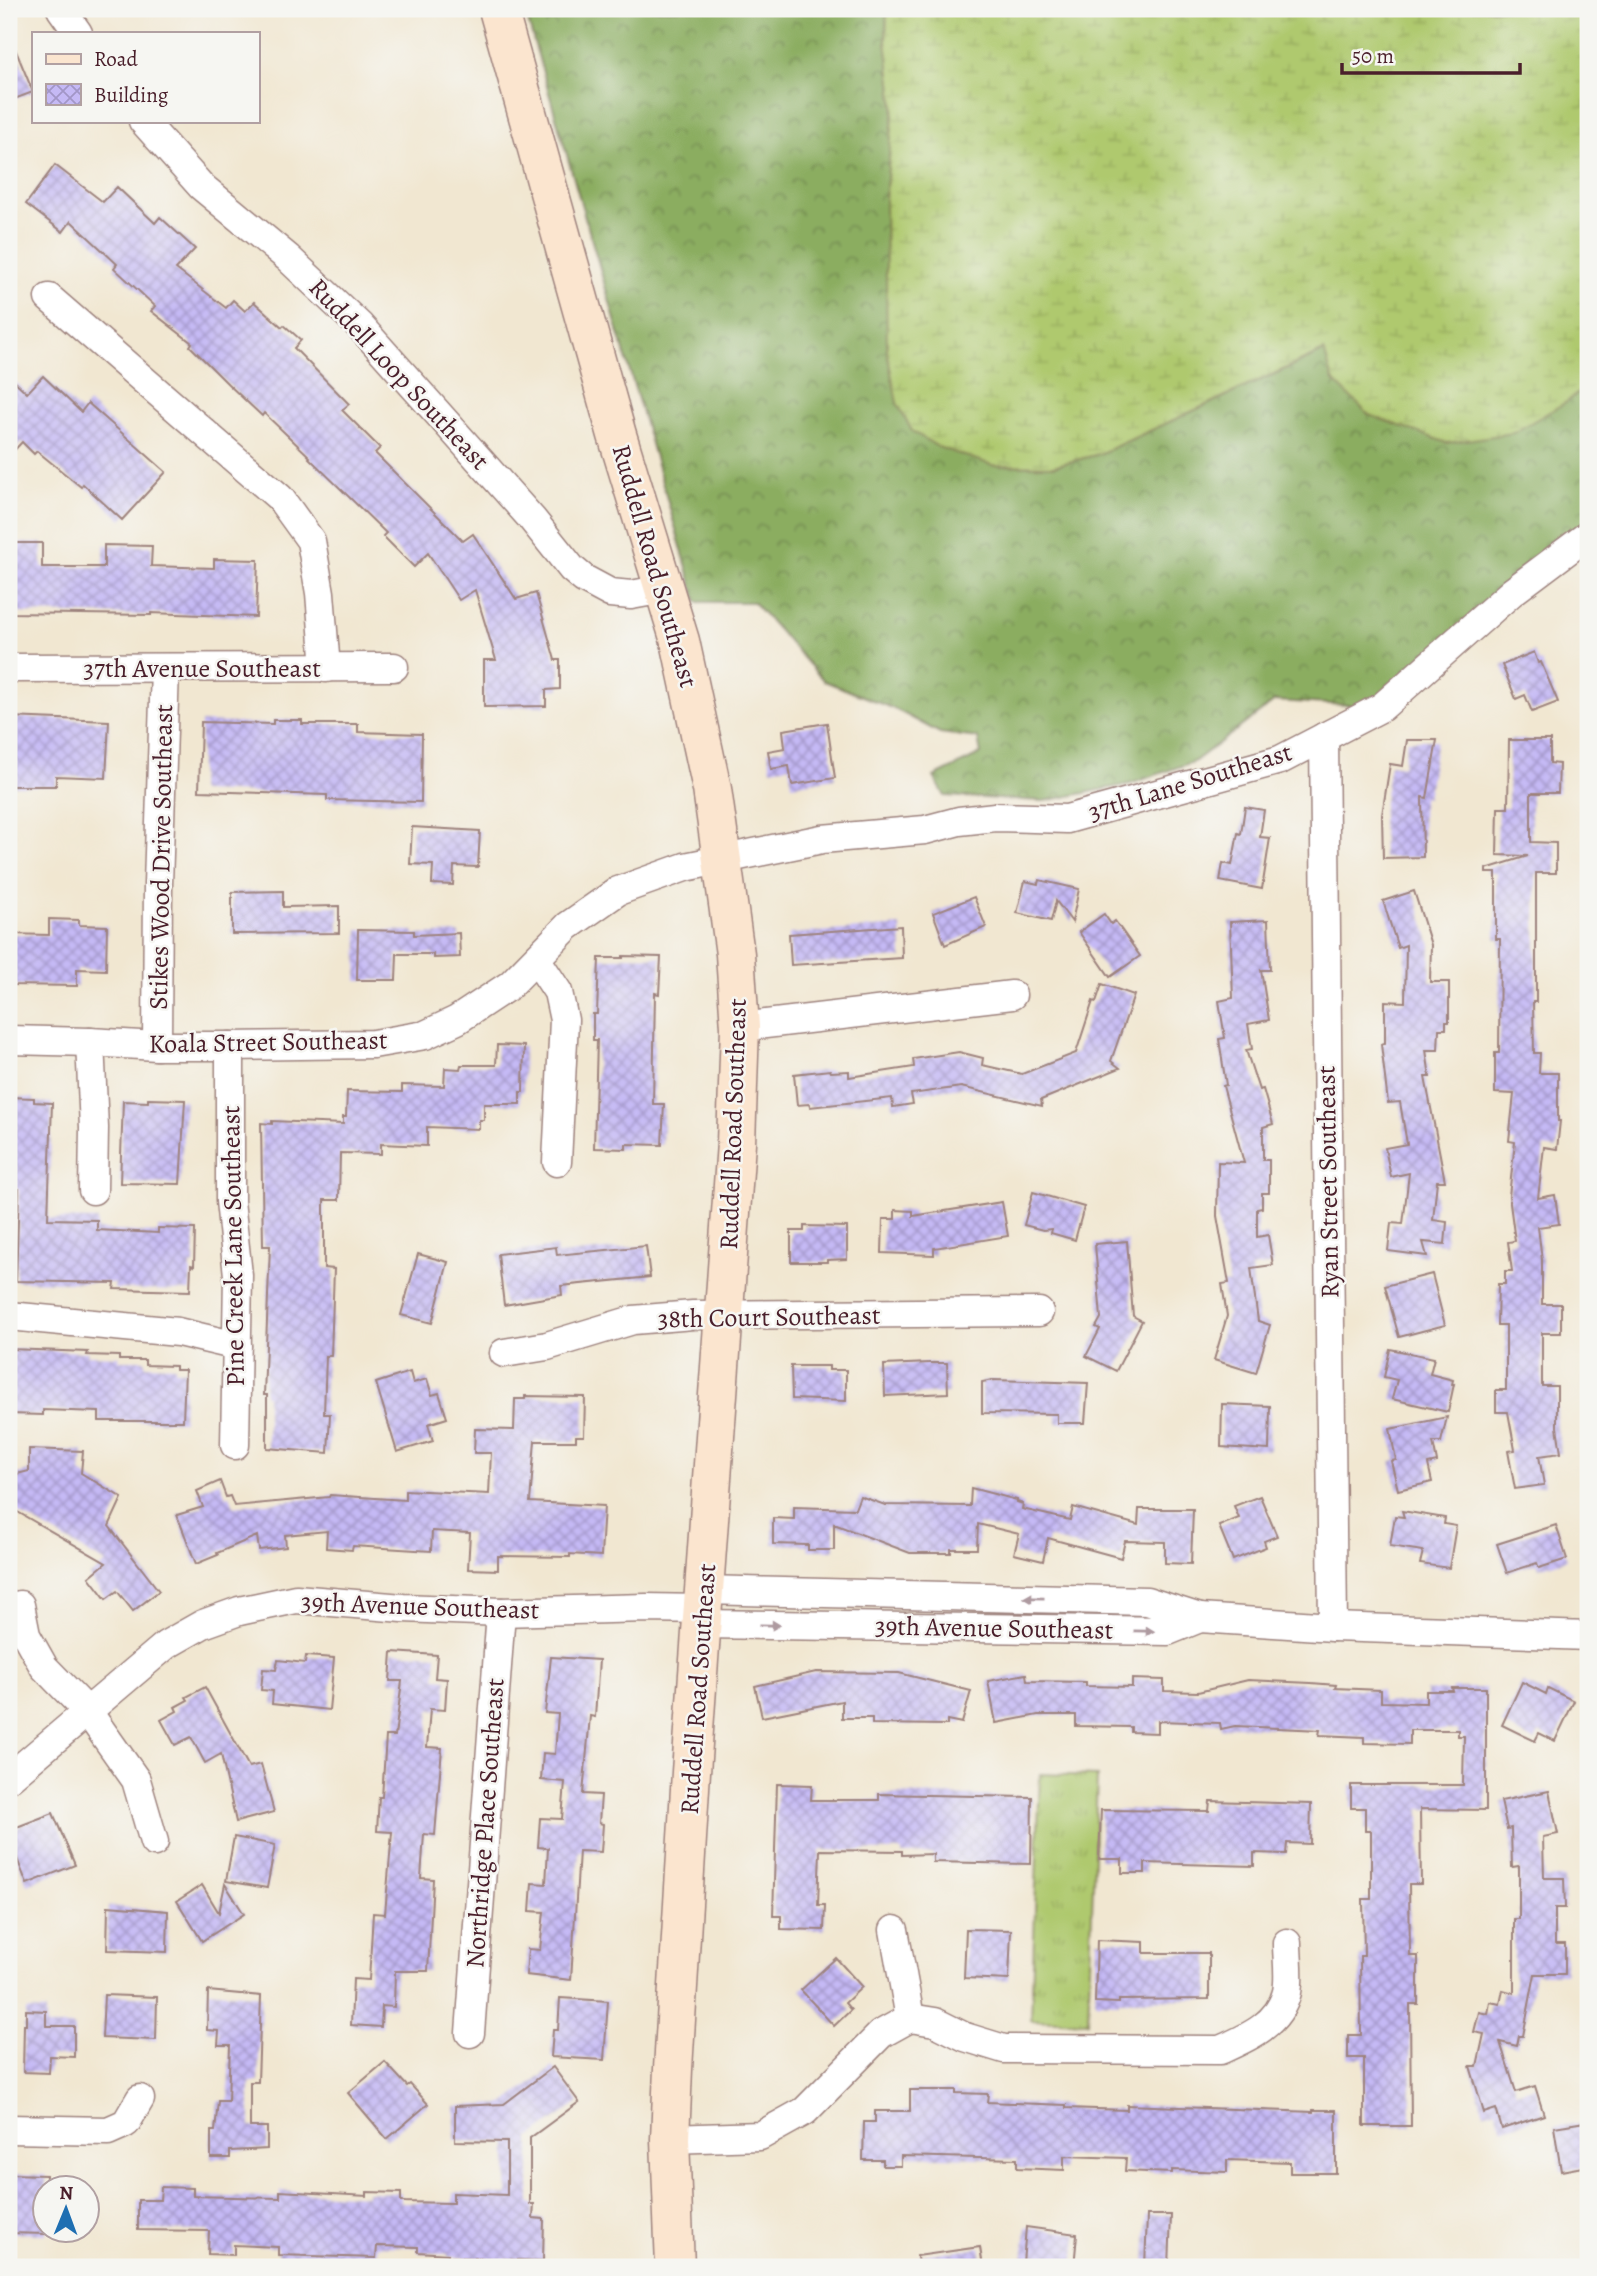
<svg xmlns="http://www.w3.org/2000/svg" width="1597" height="2276" viewBox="0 0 1597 2276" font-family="Alegreya,serif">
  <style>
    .grass { fill: url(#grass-tufts); stroke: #7c744c; stroke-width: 2 }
    .forest { fill: url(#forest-crowns); stroke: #6a6646; stroke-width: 2 }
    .wetland { fill: url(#wetland-marsh); stroke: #7c744c; stroke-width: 2 }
    .building { fill: url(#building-cross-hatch) }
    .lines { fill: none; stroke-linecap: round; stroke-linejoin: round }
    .street-casing { stroke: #9e837e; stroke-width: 31 }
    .secondary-casing { stroke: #9e837e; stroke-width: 41 }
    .street { stroke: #fff; stroke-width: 28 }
    .secondary { stroke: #fbe5cf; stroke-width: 38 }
    .oneway { fill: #ae9aa0 }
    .labels { text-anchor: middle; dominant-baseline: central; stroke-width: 5; stroke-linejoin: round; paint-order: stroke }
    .street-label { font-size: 26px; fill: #4a1f2b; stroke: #f6f6f2 }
  </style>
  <defs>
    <pattern id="grass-tufts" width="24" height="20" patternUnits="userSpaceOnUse" patternTransform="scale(1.75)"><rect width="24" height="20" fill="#afc96e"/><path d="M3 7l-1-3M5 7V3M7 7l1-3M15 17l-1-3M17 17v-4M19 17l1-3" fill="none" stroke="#98ac5f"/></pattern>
    <pattern id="forest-crowns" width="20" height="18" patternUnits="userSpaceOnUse" patternTransform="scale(1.75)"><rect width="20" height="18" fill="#8bad61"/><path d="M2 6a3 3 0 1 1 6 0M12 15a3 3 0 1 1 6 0" fill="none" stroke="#748c50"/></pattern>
    <pattern id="wetland-marsh" width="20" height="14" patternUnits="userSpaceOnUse" patternTransform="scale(1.75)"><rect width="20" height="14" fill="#afc96e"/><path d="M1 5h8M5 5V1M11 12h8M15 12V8" fill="none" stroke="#98ac5f"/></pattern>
    <pattern id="building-cross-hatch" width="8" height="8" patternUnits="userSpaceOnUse" patternTransform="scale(1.75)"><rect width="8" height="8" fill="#c5b9f5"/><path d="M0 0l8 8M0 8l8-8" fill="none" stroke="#a296c7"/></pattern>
  </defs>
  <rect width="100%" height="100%" fill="#f6f6f2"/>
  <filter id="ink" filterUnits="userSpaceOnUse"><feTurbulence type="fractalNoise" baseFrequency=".0143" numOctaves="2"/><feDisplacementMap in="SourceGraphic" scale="14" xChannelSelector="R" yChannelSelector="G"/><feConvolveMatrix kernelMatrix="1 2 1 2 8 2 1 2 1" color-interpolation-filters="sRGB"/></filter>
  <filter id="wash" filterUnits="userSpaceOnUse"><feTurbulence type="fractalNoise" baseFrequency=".00686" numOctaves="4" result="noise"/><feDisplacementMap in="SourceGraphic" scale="28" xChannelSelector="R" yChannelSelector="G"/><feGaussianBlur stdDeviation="1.57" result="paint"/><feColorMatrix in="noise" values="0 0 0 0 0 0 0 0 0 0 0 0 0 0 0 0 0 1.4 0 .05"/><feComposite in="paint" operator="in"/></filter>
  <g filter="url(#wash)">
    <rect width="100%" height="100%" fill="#f1e7d1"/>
    <polygon class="grass" points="1040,1774 1097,1776 1088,2022 1031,2020"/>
    <polygon class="forest" points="550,9 887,9 886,41 894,106 885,200 992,465 1053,466 1099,454 1325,351 1333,380 1568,401 1588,385 1588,535 1382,707 1275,701 1195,761 1130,784 1044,801 945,796 934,777 981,754 978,738 940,733 895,709 824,681 753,602 697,602 528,21"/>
    <polygon class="wetland" points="887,9 1588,9 1588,385 1568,401 1513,433 1447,443 1369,415 1333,380 1324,351 1099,454 1053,466 992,465 938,447 912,431 897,403 887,352 885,200 894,106 886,41"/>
    <g id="blocks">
      <g class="building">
        <polygon points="9,34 33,92 9,101"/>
        <polygon points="55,165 103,202 117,187 155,223 160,217 195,249 176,269 226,308 233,300 245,311 254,302 282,327 284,325 301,340 294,348 349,404 342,410 380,448 375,453 463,541 473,534 516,599 536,593 555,660 560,660 560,689 546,690 546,706 484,707 484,660 496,660 475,590 459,600 428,553 414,567 383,536 386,533 309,458 310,457 264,413 262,416 228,384 190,346 192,343 151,311 155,306 114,268 117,264 71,221 63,232 26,204"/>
        <polygon points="9,376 27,393 43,376 81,412 88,403 166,472 122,520 83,484 81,487 37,451 34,454 22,442 9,456"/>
        <polygon points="9,543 42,543 42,567 104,567 104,545 152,546 151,566 214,568 214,559 258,560 256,617 151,613 151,615 9,613"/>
        <polygon points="1534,652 1538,663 1541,662 1558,702 1532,712 1525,695 1516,699 1502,665"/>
        <polygon points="9,717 109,721 106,778 56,776 56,786 9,786"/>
        <polygon points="273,720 302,720 302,724 358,724 358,732 422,734 421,802 327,800 327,795 199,791 201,722 273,724"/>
        <polygon points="827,723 835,778 792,785 789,766 771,769 768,751 785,748 783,730"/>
        <polygon points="1407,740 1437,740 1427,798 1422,797 1423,857 1383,858 1382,815 1390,764 1403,766"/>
        <polygon points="1509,740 1550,740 1550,763 1559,764 1558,793 1531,793 1531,842 1556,843 1556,873 1536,873 1536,1002 1533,1002 1534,1053 1540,1053 1539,1073 1558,1073 1558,1121 1560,1121 1557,1149 1544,1147 1538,1198 1555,1195 1559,1224 1538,1227 1542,1260 1542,1304 1561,1304 1561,1333 1542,1333 1542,1386 1557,1386 1557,1427 1561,1453 1539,1456 1544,1485 1515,1489 1508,1451 1515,1450 1508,1412 1496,1412 1496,1390 1506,1390 1506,1325 1497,1325 1498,1284 1505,1284 1505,1271 1512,1271 1508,1242 1515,1241 1509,1196 1515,1142 1509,1141 1514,1094 1495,1093 1495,1053 1499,1053 1500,939 1496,939 1496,873 1486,873 1486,869 1528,856 1497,855 1498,808 1508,808"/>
        <polygon points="1245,807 1264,810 1260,837 1270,838 1262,889 1220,881 1223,863 1232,865 1238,833 1241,834"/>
        <polygon points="412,827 480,831 478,867 454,866 453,885 432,884 433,865 410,864"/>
        <polygon points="1039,880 1079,889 1072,922 1056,901 1051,921 1017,913 1025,881 1038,884"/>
        <polygon points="283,891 283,907 339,906 339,933 232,934 232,892"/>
        <polygon points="1414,891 1431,945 1430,982 1449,982 1449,1022 1446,1022 1446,1029 1439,1029 1438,1050 1426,1050 1430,1077 1425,1077 1445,1181 1437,1181 1433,1220 1447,1222 1445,1244 1423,1242 1427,1256 1388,1251 1391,1223 1403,1224 1409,1173 1391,1177 1385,1148 1407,1144 1400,1102 1388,1103 1381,1044 1385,1043 1385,1001 1405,1002 1406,945 1398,948 1383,901"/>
        <polygon points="974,897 986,927 945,945 933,913"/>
        <polygon points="1104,914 1111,924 1115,921 1140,956 1110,977 1079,932"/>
        <polygon points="49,919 79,920 79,925 107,926 106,970 77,969 77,986 10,985 9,934 49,935"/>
        <polygon points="1268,920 1270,970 1261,970 1269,1020 1248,1024 1252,1049 1246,1050 1259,1090 1263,1089 1273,1124 1263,1127 1263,1160 1269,1160 1269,1193 1262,1193 1262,1208 1257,1209 1257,1237 1268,1235 1273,1265 1251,1268 1258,1321 1270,1325 1256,1373 1214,1360 1227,1316 1222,1284 1229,1283 1217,1216 1218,1162 1244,1163 1223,1086 1226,1085 1219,1039 1225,1038 1219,1001 1233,998 1230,922"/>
        <polygon points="901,926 902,958 791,965 789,934"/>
        <polygon points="358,930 414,931 414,935 459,933 460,957 433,958 433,954 397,954 396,980 357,980"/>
        <polygon points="623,956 661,957 659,994 655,993 653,1104 664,1104 662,1145 626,1144 626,1149 594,1148 597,1040 593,1040 593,1014 597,1014 599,958 623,958"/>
        <polygon points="1102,984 1134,995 1111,1061 1120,1068 1041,1100 1042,1106 961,1087 911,1094 913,1104 893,1107 892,1098 810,1107 809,1104 797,1105 794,1074 830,1070 831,1072 849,1071 849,1077 914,1067 913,1059 959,1052 983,1058 982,1065 1022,1074 1076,1053 1093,1001 1096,1002"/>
        <polygon points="497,1045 524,1046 523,1092 520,1092 520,1104 484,1104 484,1120 479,1120 479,1129 427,1127 427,1146 381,1144 381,1154 340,1153 339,1200 324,1200 324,1268 334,1269 331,1356 326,1356 324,1414 330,1414 328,1453 267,1448 267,1395 264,1395 270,1246 263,1246 261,1123 272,1124 272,1121 343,1124 343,1117 346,1117 347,1091 402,1092 402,1085 444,1086 445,1068 460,1069 461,1065 496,1065"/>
        <polygon points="9,1097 34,1098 34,1102 52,1103 48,1219 97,1220 97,1230 158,1233 158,1228 195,1229 194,1266 191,1265 190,1291 114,1289 115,1283 16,1281 19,1189 9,1189"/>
        <polygon points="148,1099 185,1100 180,1184 120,1183 123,1101 148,1102"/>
        <polygon points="1033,1192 1084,1207 1075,1240 1051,1233 1052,1229 1043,1230 1024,1225"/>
        <polygon points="1002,1202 1008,1236 934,1248 934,1255 882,1253 883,1219 895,1219 895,1210 913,1211 913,1216"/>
        <polygon points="804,1226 847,1227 847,1259 827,1260 827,1262 791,1262 791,1231 804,1231"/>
        <polygon points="1127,1241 1133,1316 1142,1321 1116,1371 1086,1356 1100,1329 1096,1327 1101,1318 1095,1244"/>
        <polygon points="646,1246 650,1277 561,1286 562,1295 504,1305 498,1254 556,1247 557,1255"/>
        <polygon points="418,1254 448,1262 432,1323 401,1315"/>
        <polygon points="1432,1274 1445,1325 1399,1337 1385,1286"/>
        <polygon points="9,1349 88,1352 87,1355 119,1356 119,1360 145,1360 145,1365 175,1366 175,1370 185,1370 183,1421 99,1421 99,1412 43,1410 43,1415 9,1414"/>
        <polygon points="1390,1349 1434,1358 1430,1374 1453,1380 1452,1384 1454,1384 1448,1412 1392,1399 1397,1380 1384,1377"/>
        <polygon points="930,1363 947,1363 948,1393 885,1396 884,1365"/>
        <polygon points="791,1366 829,1366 829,1370 846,1370 846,1401 792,1399"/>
        <polygon points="410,1372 413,1383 427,1379 432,1395 439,1393 447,1418 428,1424 433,1441 397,1452 376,1383"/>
        <polygon points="993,1380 1088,1383 1085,1423 1057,1423 1057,1414 982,1413 982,1382"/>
        <polygon points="525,1396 585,1397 584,1436 576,1436 576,1441 535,1441 530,1502 604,1506 601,1556 570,1554 570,1557 498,1556 498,1570 468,1569 470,1533 432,1531 431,1551 353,1546 352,1550 326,1548 327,1531 285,1535 286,1547 259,1550 257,1536 217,1553 218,1555 196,1564 177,1515 203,1507 197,1491 220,1481 226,1497 230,1496 234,1506 329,1497 330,1495 405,1500 405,1490 489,1494 491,1453 474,1453 475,1429 514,1430 515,1399 525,1399"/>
        <polygon points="1222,1404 1270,1406 1269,1450 1221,1447"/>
        <polygon points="1447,1417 1441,1442 1433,1442 1437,1462 1428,1464 1432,1482 1398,1490 1391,1461 1396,1460 1390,1429"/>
        <polygon points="29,1449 83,1451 81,1473 122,1498 109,1526 159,1591 133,1611 117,1591 106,1599 89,1577 106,1563 9,1507 9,1476 29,1471"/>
        <polygon points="971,1488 1017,1500 1017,1502 1023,1504 1022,1509 1070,1520 1073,1507 1138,1525 1139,1509 1193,1509 1191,1564 1165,1563 1165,1542 1125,1541 1121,1558 1048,1538 1043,1561 1014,1554 1019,1534 978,1524 977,1549 951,1549 951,1553 910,1553 834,1524 834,1550 808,1550 808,1545 773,1544 773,1518 794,1519 794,1507 855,1509 860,1496 885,1505 970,1506"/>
        <polygon points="1260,1496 1277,1536 1264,1541 1266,1547 1233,1560 1219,1526 1239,1518 1234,1506"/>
        <polygon points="1402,1511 1445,1518 1444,1524 1456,1526 1449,1568 1420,1564 1423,1551 1390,1546 1395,1516 1404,1517"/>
        <polygon points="1556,1525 1567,1559 1539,1568 1537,1563 1507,1573 1497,1544"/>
        <polygon points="392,1652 437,1655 435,1678 447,1679 445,1710 430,1709 427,1747 442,1748 435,1835 424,1834 421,1878 433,1879 428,1971 395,1971 394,2007 382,2006 381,2027 351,2025 353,1979 369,1980 373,1913 385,1914 392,1832 377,1831 379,1797 382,1797 386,1736 395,1736 402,1681 390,1681"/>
        <polygon points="306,1656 334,1658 329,1710 272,1704 273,1691 261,1690 263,1669 276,1670 278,1660 305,1663"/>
        <polygon points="551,1657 599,1660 595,1717 590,1716 583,1794 601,1795 599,1823 603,1824 601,1852 579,1851 571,1980 526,1975 528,1949 540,1950 544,1912 530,1911 532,1883 546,1884 548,1848 538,1847 540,1818 562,1819 565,1782 541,1780 543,1753 555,1754 558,1714 545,1713"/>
        <polygon points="816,1672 899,1673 971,1691 962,1723 947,1720 947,1725 872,1724 872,1718 842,1718 842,1701 762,1717 755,1686"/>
        <polygon points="1026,1674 1027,1681 1086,1682 1086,1686 1132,1687 1132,1679 1164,1680 1164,1691 1198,1692 1248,1680 1311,1683 1336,1685 1335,1688 1381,1690 1381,1702 1426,1703 1426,1691 1453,1691 1452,1688 1486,1688 1486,1810 1420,1809 1421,1884 1409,1884 1410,1956 1418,1956 1418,2004 1410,2004 1411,2126 1364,2126 1364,2058 1348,2058 1348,2035 1361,2035 1360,1956 1364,1956 1363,1899 1371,1899 1371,1831 1365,1831 1365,1808 1351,1808 1351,1785 1463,1785 1464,1736 1458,1736 1458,1730 1410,1730 1410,1744 1364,1743 1364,1737 1319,1735 1320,1730 1235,1726 1221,1729 1220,1723 1158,1721 1158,1733 1131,1732 1131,1727 1076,1726 1076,1715 1038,1715 996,1723 988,1681"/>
        <polygon points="1522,1682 1546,1694 1548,1688 1574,1701 1555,1741 1539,1733 1535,1741 1502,1725"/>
        <polygon points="205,1687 249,1767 261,1764 274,1812 236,1822 221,1754 205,1763 191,1737 175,1745 161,1720 177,1711 175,1707 188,1700 186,1697"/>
        <polygon points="777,1784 812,1785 811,1800 879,1800 879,1794 1032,1797 1031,1864 933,1862 933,1854 902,1855 902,1851 820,1850 818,1905 825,1905 824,1930 781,1929 781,1916 773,1916"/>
        <polygon points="1549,1791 1558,1834 1543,1837 1544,1878 1564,1878 1565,1908 1555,1908 1555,1944 1565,1944 1565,1974 1535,1974 1523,2036 1519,2036 1517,2046 1500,2042 1516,2092 1535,2086 1544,2115 1502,2129 1496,2109 1484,2113 1470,2066 1477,2066 1484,2034 1474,2032 1479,2012 1488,2014 1490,2002 1500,2004 1503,1990 1514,1993 1514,1919 1519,1919 1519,1866 1512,1867 1511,1828 1507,1829 1501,1801"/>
        <polygon points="1210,1801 1311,1804 1310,1844 1287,1843 1286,1854 1254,1853 1254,1866 1145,1863 1145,1873 1122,1873 1122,1859 1099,1859 1101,1810 1209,1811"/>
        <polygon points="53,1813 75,1865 27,1884 9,1838 9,1830"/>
        <polygon points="234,1837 275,1845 267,1888 226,1881"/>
        <polygon points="225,1884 244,1914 202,1941 177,1901 202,1885 219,1913"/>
        <polygon points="108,1906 168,1911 167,1952 107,1950"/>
        <polygon points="966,1929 1011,1930 1009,1980 964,1978"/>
        <polygon points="1097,1940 1144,1942 1144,1953 1209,1953 1209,1999 1119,2000 1119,2003 1095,2002"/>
        <polygon points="836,1958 862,1987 845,2003 851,2010 834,2026 801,1990"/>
        <polygon points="208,1991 261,1996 258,2082 250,2082 250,2127 267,2127 267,2149 230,2151 230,2158 211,2158 211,2131 215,2131 218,2101 228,2101 230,2045 218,2045 219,2031 207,2030"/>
        <polygon points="104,1995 157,1997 156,2040 102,2038"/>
        <polygon points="560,1998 608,2001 604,2060 551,2057 553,2030 558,2030"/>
        <polygon points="26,2010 46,2011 46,2026 74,2026 74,2057 50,2056 49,2073 23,2072 24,2025 26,2025"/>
        <polygon points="385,2062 407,2086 410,2084 428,2104 387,2139 348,2093"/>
        <polygon points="553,2067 579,2102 530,2138 530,2204 534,2204 533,2218 544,2219 543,2261 448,2257 448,2254 418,2252 418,2247 377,2246 376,2258 278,2255 278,2247 234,2245 234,2255 208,2254 209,2231 138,2230 138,2200 160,2200 161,2187 193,2188 193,2196 280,2198 280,2191 367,2196 367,2192 401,2193 401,2202 453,2203 453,2193 507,2195 507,2142 455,2141 455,2106 504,2104"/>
        <polygon points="910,2090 956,2090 956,2093 988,2094 987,2102 1066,2105 1066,2108 1127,2110 1127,2105 1313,2112 1313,2110 1336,2110 1336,2173 1290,2173 1290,2162 1227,2160 1227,2172 1172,2170 1172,2173 1125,2171 1126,2158 1064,2156 1064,2170 1017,2168 1017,2159 901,2156 901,2166 883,2166 883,2160 863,2160 864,2122 875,2122 875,2111 910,2111"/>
        <polygon points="1585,2122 1588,2143 1588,2166 1561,2171 1554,2127"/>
        <polygon points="9,2174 46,2175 46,2234 9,2233"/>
        <polygon points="1147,2215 1171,2215 1169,2267 1145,2267"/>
        <polygon points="1026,2227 1077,2234 1074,2267 1023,2263"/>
        <polygon points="980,2247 983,2267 918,2267 917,2256"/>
      </g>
    </g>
  </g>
  <g filter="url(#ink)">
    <use href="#blocks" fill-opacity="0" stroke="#9e837e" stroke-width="2"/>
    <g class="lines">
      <g class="street-casing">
        <g id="street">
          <polyline points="61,9 78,33"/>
          <polyline points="143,121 201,186 288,258 360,326 532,519 572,569 584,579 610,593 631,595 664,589"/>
          <polyline points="49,298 280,498 311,541 320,593 326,668"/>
          <polyline points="9,668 394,667"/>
          <polyline points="1324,737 1333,1627"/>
          <polyline points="537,960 558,992 564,1020 557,1162"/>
          <polyline points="740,1027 1012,995"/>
          <polyline points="9,1040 90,1042 157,1046 230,1046 373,1044 425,1035 457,1020 510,985 568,926 618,891 685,867 822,839 925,830 959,821 995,817 1067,819 1280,760 1382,707 1512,592 1588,535"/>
          <polyline points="90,1042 94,1128 93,1190"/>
          <polyline points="157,1046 158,884 165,669"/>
          <polyline points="230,1046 230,1201 238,1275 235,1445"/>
          <polyline points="9,1316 178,1332 237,1346"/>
          <polyline points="504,1353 547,1346 633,1320 693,1315 1039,1312"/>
          <polyline points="20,1605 26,1635 44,1667 88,1712 136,1780 154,1842"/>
          <polyline points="1200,1618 1333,1627 1588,1636"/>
          <polyline points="702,1624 1168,1631 1200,1618 1147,1601 704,1590"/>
          <polyline points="9,1778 166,1645 203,1624 239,1611 296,1599 403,1608 501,1612 646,1608 703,1609"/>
          <polyline points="894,1930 910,2018"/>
          <polyline points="470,2033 501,1612"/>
          <polyline points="9,2129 108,2131 126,2123 140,2099"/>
          <path d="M670 2139 760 2136 805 2111 881 2034 910 2018 935 2022 965 2037 1004 2049 1220 2050C1247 2038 1279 2025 1287 1992 1290 1977 1287 1958 1287 1943"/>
        </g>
      </g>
      <g class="secondary-casing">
        <polyline id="secondary" points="498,9 617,435 680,641 712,789 735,954 740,1027 736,1143 691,1772 673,2069 670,2139 675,2267"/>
      </g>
      <use href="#street" class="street"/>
      <use href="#secondary" class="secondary"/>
    </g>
    <defs><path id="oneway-solid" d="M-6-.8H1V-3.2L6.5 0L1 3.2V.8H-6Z" transform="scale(1.75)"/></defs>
    <g class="oneway">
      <use href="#oneway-solid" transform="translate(1034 1598) rotate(-179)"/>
      <use href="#oneway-solid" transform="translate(770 1625) rotate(1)"/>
      <use href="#oneway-solid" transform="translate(1144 1631) rotate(1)"/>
    </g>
  </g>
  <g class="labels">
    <g class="street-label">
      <text transform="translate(399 374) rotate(47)">Ruddell Loop Southeast</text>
      <text transform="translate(655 566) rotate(74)">Ruddell Road Southeast</text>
      <text x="202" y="668">37th Avenue Southeast</text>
      <text transform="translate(1190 782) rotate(-17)">37th Lane Southeast</text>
      <text transform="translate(161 857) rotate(-89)">Stikes Wood Drive Southeast</text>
      <text transform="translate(268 1042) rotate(-1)">Koala Street Southeast</text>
      <text transform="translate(733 1124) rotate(-88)">Ruddell Road Southeast</text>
      <text transform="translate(1328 1182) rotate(-91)">Ryan Street Southeast</text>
      <text transform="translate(233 1246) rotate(-91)">Pine Creek Lane Southeast</text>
      <text transform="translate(769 1317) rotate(-1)">38th Court Southeast</text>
      <text transform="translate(420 1606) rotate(2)">39th Avenue Southeast</text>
      <text transform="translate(994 1628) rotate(1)">39th Avenue Southeast</text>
      <text transform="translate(698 1689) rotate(-86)">Ruddell Road Southeast</text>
      <text transform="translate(485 1823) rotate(-86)">Northridge Place Southeast</text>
    </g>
  </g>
  <rect width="1597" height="2276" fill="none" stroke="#f6f6f2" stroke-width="35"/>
  <rect x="32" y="32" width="228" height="91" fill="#f6f6f2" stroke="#b1a0a2" stroke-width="2"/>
  <rect x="46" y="54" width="35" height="10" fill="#fbe5cf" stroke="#b1a0a2" stroke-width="2"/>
  <text x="94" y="66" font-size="21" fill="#4a1f2b">Road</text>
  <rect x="46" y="84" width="35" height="21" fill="url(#building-cross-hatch)" stroke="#b1a0a2" stroke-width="2"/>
  <text x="94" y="102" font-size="21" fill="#4a1f2b">Building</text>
  <g transform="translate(66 2209) rotate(1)"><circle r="33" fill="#f6f6f2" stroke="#b1a0a2" stroke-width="2"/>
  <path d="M0-5L12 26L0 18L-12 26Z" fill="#1f6fb2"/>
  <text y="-10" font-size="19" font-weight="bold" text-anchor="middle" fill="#4a1f2b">N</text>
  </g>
  <path d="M1342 63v10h178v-10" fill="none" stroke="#4a1f2b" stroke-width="3.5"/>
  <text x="1352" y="63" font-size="21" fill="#4a1f2b" stroke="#f6f6f2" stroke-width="5" paint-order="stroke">50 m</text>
</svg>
